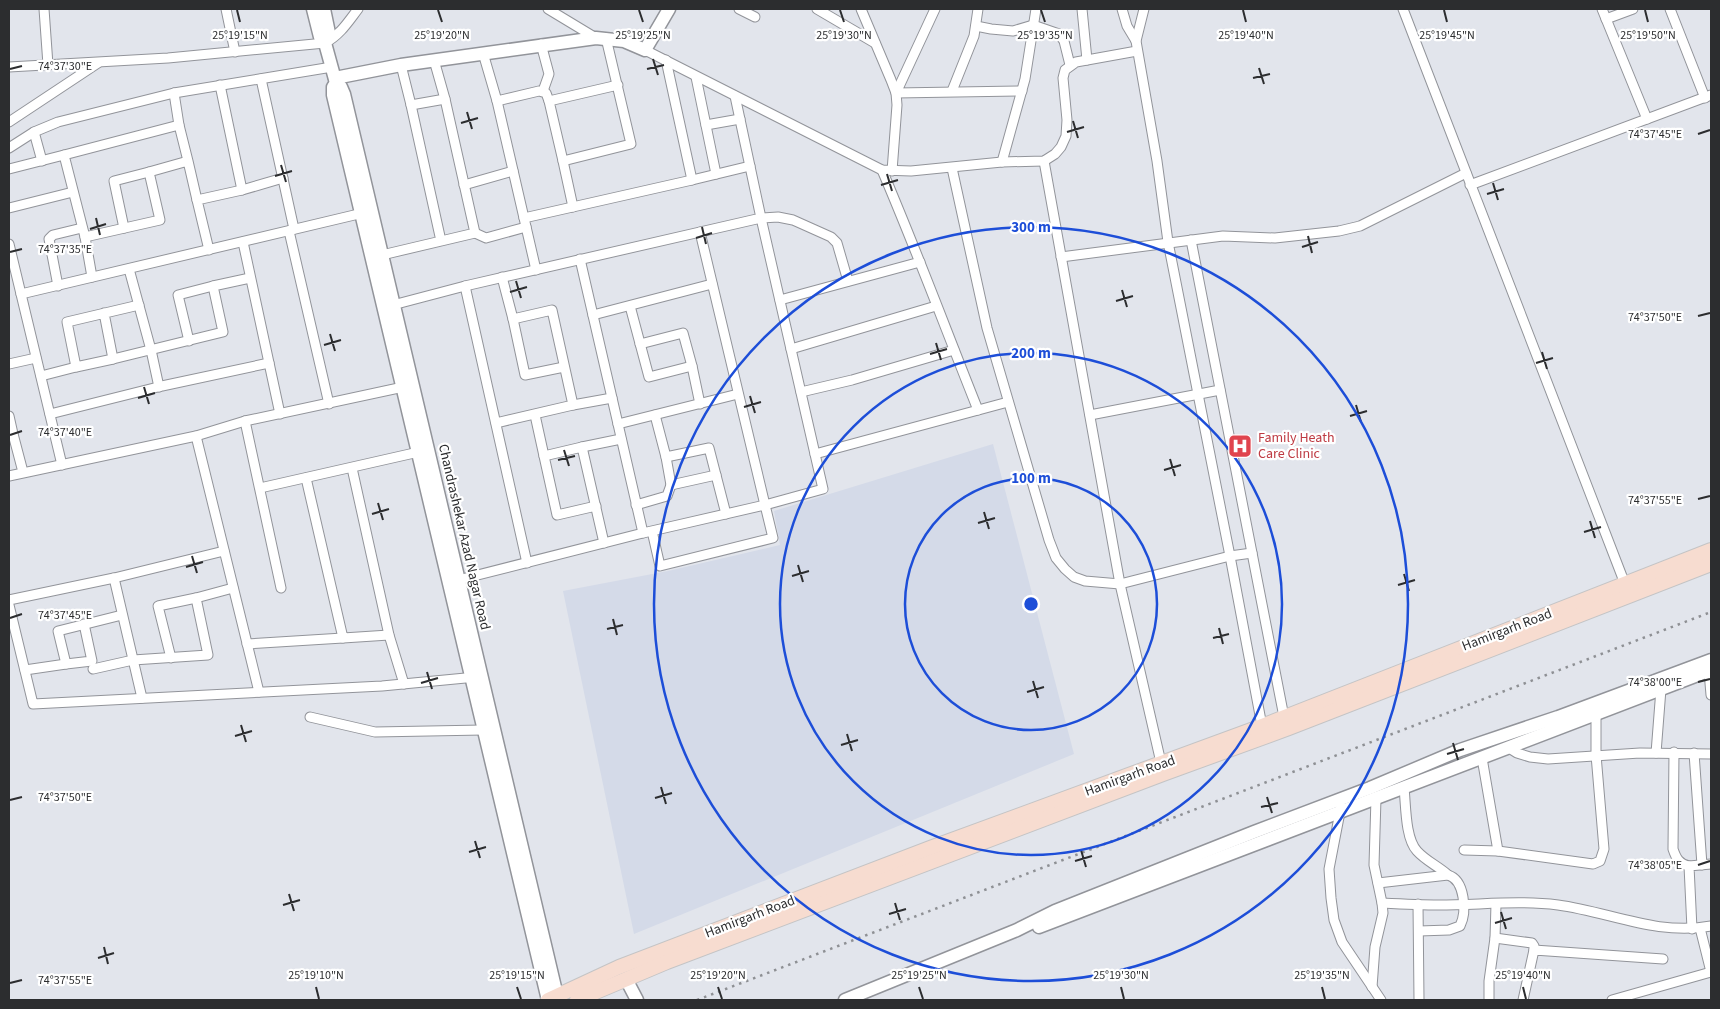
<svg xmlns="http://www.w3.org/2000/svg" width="1720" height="1009" viewBox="0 0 1720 1009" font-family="'Source Sans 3',sans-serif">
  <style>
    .built { fill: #d4dae8 }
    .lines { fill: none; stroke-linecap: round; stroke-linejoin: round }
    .street-casing { stroke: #92949a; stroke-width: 11 }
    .secondary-casing { stroke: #92949a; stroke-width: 15 }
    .primary-casing { stroke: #c4c4c5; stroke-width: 16 }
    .street { stroke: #fff; stroke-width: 9 }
    .secondary { stroke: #fff; stroke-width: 12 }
    .primary { stroke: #f7dcd0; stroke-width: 14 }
    .rail { stroke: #8e9094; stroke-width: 2.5; stroke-dasharray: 2.5 5; stroke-linecap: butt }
    .ticks { fill: none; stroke: #2c2d2f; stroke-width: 2 }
    .ring { fill: none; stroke: #1d4ed8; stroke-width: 2.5 }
    .labels { text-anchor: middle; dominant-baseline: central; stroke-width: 4.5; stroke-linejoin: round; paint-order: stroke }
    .health-label { font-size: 14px; fill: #be3a42; stroke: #fff; text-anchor: start }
    .street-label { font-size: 14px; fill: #2c2d2f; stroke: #fff }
    .ticks-label { font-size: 12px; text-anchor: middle; fill: #2c2d2f; stroke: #fff; stroke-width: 4.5; stroke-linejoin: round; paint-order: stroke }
    .centre { fill: #1d4ed8; stroke: #fff; stroke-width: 2.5 }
    .ring-label { font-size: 15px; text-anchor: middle; font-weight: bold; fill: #1d4ed8; stroke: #fff; stroke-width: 4.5; stroke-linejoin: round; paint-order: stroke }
  </style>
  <rect width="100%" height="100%" fill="#e2e5ec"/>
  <polygon class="built" points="993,444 1074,754 634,934 563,591 668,571 780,545 774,511"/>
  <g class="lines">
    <g class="street-casing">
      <g id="street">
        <polyline points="44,9 48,65"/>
        <polyline points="226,9 235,52"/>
        <polyline points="548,9 596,38"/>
        <polyline points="739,9 755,17"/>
        <polyline points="817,9 875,43"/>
        <polyline points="861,9 891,80 896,93 897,105 892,171"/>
        <polyline points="935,9 896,93 1022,91"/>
        <polyline points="1082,9 1087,60"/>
        <polyline points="1122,9 1127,26 1136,41"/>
        <polyline points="1144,9 1136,41 1157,161 1168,242 1230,556 1262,726"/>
        <polyline points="1403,9 1625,584"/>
        <polyline points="1602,9 1647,119"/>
        <polyline points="1670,9 1705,98"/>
        <polyline points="1606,19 1633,9"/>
        <polyline points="976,26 991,29 1013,31 1033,25 1059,34 1064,41 1070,65"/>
        <polyline points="541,44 549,74 543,91"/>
        <polyline points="645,50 882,170 911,171 1002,162 1044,161 1055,154 1061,147 1066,136 1067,120 1063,78 1065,70 1076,62 1137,51"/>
        <polyline points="483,53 497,101 524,218"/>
        <polyline points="434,60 445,99"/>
        <polyline points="401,65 411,105"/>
        <path d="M9 67 168 58 325 43C340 35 348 22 358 9"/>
        <polyline points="696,77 716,174"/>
        <polyline points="261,79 294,229"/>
        <polyline points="220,85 242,190"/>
        <polyline points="952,91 974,36 978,9"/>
        <polyline points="174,93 179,125"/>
        <polyline points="497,101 539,91 546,93 549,101"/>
        <polyline points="9,122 98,63"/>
        <polyline points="706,125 740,119"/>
        <polyline points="34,132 42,161"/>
        <polyline points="9,148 34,132 58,122 174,93 332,67"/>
        <polyline points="188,161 179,125 64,155 85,237 160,220 149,172 188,161 197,200"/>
        <polyline points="563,161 549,101 618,85"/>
        <polyline points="1044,161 1120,584 1162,767"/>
        <polyline points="1002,162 1025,79 1036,9"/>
        <polyline points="952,168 987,328 1049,540 1056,558 1065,569 1074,577 1085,581 1120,584 1230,556 1252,553"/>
        <polyline points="9,169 64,155"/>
        <path d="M882 170C916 249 946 330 978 410"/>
        <polyline points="692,180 750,166"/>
        <polyline points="464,185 513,171"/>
        <polyline points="1470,185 1711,95"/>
        <polyline points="573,207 563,161 631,144 606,38"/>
        <polyline points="9,208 73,192"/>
        <polyline points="124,228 114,181 149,172"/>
        <polyline points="289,231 329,404"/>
        <polyline points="700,232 765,505 823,489 761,218 778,217 793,220 831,237 837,243 848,281"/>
        <polyline points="475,233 486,238 526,227"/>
        <polyline points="85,237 92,277"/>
        <polyline points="1191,240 1284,717"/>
        <polyline points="243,242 280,414"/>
        <polyline points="9,244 62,465"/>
        <polyline points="209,250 197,200 242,190 283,178"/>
        <polyline points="382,255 475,233 445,99 411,105 441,241"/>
        <polyline points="1061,257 1223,236 1275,238 1339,231 1360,226 1466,173"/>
        <polyline points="580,259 618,424"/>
        <polyline points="129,269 151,350 159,387"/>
        <polyline points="536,270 524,218 692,180 666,60"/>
        <polyline points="58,286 49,239 53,235 82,228"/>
        <polyline points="465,286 527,563"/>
        <polyline points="21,294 367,212"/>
        <polyline points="780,300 920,262"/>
        <polyline points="389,306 465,286 761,218 735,96"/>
        <polyline points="630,306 649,377 692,366 700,404"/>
        <polyline points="104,313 113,359 76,367 67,322 139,305"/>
        <polyline points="593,315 712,284"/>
        <polyline points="513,319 525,375 564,367"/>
        <polyline points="189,341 178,295 213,286"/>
        <polyline points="640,344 683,333 692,366"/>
        <polyline points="791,349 936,306"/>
        <polyline points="113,359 223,332 213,286 250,278"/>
        <polyline points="9,364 36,358"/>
        <polyline points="41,376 76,367"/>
        <polyline points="801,392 852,380 954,350"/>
        <polyline points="573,405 612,398"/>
        <polyline points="50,414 162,386 269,363"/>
        <polyline points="535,415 544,456 582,447 604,543"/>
        <polyline points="655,415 666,457 709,448 726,514"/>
        <polyline points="1090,415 1220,390"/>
        <polyline points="9,416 13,434"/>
        <polyline points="245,421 281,588"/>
        <polyline points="496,423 573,405 552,310 513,319 502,277"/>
        <polyline points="9,435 13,434 23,472"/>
        <polyline points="196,436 259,692"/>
        <polyline points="582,447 621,439"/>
        <polyline points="815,454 1008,402"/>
        <polyline points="544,456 557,515 596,506"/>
        <polyline points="666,457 671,485 716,475"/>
        <polyline points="352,468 389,635 404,684"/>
        <polyline points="9,476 196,436 245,421 408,386"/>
        <polyline points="306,478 343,638 389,635"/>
        <polyline points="260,488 423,451"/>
        <polyline points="636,505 667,496 671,485"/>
        <polyline points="652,531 660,566 773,538 765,505 643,533 618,424 738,394"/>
        <polyline points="114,578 142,698"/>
        <polyline points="454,581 643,533"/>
        <polyline points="9,600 114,578 224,551"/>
        <polyline points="9,605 33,704 382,686 476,677"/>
        <polyline points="247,644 343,638"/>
        <polyline points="171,658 158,606 196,598"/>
        <polyline points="66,664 92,661 84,624"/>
        <polyline points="93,669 133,660 208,655 196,598 233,588"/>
        <polyline points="25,670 66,664 58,631 122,615"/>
        <polyline points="1709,671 1711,695"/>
        <polyline points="310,717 375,732 483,730"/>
        <polyline points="1509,748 1517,753 1530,757 1548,759 1640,753 1711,754"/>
        <path d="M1674 752 1673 849C1676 858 1679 864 1689 866"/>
        <polyline points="1656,753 1661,689"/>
        <polyline points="1694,753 1702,865"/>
        <polyline points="1482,758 1498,851"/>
        <path d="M1404 788C1406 805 1405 838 1417 851 1426 861 1438 866 1448 875"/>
        <polyline points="1341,807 1329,869 1331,898 1334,920 1342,942 1381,1000"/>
        <polyline points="1464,850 1498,851 1593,864 1600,861 1604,849 1596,755 1596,714"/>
        <path d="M1378 883 1448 875C1465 880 1467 912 1460 926L1449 930 1419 931"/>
        <path d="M1382 903C1401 904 1420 905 1439 905 1479 905 1519 900 1558 905 1610 912 1657 936 1711 926"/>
        <polyline points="1418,904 1419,1000"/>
        <polyline points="1700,928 1711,972"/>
        <polyline points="1692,929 1689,866 1711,864"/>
        <polyline points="1495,938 1532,943 1534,946 1534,950"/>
        <polyline points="1372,987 1375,947 1383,913 1382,903 1374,865 1376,798"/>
        <polyline points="1489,1000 1489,981 1495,938 1496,904"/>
        <polyline points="1523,1000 1534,950 1663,959"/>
        <polyline points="1612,1000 1711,972"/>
      </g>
    </g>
    <g class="secondary-casing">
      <g id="secondary">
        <polyline points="313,9 320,37 325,43"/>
        <polyline points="324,9 329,33 325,43"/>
        <polyline points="325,43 336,83 341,87 344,94 558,1000"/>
        <polyline points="335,78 401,65 596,38 624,41 645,50 669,9"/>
        <polyline points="336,83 333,87 333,95 548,1000"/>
        <polyline points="1039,927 1711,670"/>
        <polyline points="626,979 637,1000"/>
        <polyline points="845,1000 1017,930 1055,911 1254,832 1370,788 1460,750 1558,717 1711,660"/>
      </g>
    </g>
    <g class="primary-casing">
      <g id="primary">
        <polyline points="548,1000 619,967 930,848 1262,726 1711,550"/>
        <polyline points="577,1000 667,962 1163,774 1289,728 1711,564"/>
      </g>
    </g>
    <use href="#street" class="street"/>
    <use href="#secondary" class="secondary"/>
    <use href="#primary" class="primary"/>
    <polyline class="rail" points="697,1000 1711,612"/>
  </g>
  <path class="ticks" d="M237 10 240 22M438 10 442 22M639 10 643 22M840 10 844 22M1041 10 1045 22M1243 10 1246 22M1444 10 1447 22M1645 10 1648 22M653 59 658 75M1259 68 1264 84M10 69 22 66M647 69 664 65M1253 78 1270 74M467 112 472 129M1073 121 1078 138M461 123 478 118M1067 132 1084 127M1698 134 1710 130M281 165 286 182M887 174 892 191M275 176 292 171M1493 183 1498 200M881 185 898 180M1487 194 1504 189M96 218 100 235M702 227 706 244M90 229 106 224M1308 236 1312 253M696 238 712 233M1302 247 1318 242M10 252 22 249M516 281 521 298M1122 290 1127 307M510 292 527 287M1116 301 1133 296M1698 316 1710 313M330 334 335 351M936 343 941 360M324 345 341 340M1542 352 1547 369M930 354 947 349M1536 363 1553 358M144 387 149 404M750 396 755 413M138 398 155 393M1356 405 1361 422M744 407 761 402M1350 416 1367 411M10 435 22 431M564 450 569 466M1170 459 1175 476M558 460 575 456M1164 470 1181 465M1698 499 1710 496M378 503 383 520M984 512 989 529M372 514 389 509M1590 521 1595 538M978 523 995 518M1584 532 1601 527M192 556 197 573M798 565 803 582M186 567 203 562M1404 574 1409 591M792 576 809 571M1398 585 1415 580M10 618 22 614M613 619 617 635M1219 628 1223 644M607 629 623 625M1213 638 1229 634M427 672 432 689M1033 681 1038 698M1698 682 1710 679M421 683 438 678M1027 692 1044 687M241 725 246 742M847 734 852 751M235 736 252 731M1453 743 1458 760M841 745 858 740M1447 754 1464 749M661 787 666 804M1267 797 1272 813M655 798 672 793M10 800 22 797M1261 807 1278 803M475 841 480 858M1081 850 1086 867M469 852 486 847M1075 861 1092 856M1698 865 1710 861M289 894 294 911M895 903 900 920M283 905 300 900M1501 912 1506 929M889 914 906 909M1495 923 1512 918M104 947 108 964M98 958 114 953M10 983 22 980M316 987 319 999M517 987 521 999M718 987 722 999M919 987 923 999M1121 987 1124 999M1322 987 1325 999M1523 987 1526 999"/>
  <g class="ring">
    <circle cx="1031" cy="604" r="126"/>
    <circle cx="1031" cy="604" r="251"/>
    <circle cx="1031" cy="604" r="377"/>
  </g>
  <defs>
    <g id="hospital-square" transform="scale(1.25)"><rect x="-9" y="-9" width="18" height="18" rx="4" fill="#e0444e" stroke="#fff"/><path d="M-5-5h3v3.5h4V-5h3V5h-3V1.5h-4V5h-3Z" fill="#fff"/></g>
  </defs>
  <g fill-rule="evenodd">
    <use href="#hospital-square" x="1240" y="446"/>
  </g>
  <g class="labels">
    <g class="health-label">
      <text x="1258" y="438">Family Heath<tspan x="1258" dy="16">Care Clinic</tspan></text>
    </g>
    <g class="street-label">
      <text transform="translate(464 537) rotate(77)">Chandrashekar Azad Nagar Road</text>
      <text transform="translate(1507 630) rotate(-21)">Hamirgarh Road</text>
      <text transform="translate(1130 776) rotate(-20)">Hamirgarh Road</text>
      <text transform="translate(750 917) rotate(-21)">Hamirgarh Road</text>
    </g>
  </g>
  <g class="ticks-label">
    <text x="240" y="39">25°19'15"N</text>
    <text x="442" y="39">25°19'20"N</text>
    <text x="643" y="39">25°19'25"N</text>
    <text x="844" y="39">25°19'30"N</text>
    <text x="1045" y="39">25°19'35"N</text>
    <text x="1246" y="39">25°19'40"N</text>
    <text x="1447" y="39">25°19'45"N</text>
    <text x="1648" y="39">25°19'50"N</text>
    <text x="65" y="70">74°37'30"E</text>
    <text x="1655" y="138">74°37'45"E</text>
    <text x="65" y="253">74°37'35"E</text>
    <text x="1655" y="321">74°37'50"E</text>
    <text x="65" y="436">74°37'40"E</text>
    <text x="1655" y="504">74°37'55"E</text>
    <text x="65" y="619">74°37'45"E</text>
    <text x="1655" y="686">74°38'00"E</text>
    <text x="65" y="801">74°37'50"E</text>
    <text x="1655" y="869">74°38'05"E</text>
    <text x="316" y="979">25°19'10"N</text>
    <text x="517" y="979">25°19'15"N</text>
    <text x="718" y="979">25°19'20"N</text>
    <text x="919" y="979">25°19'25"N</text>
    <text x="1121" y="979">25°19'30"N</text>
    <text x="1322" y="979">25°19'35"N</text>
    <text x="1523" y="979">25°19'40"N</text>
    <text x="65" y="984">74°37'55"E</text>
  </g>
  <circle cx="1031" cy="604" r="8" class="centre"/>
  <g class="ring-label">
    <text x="1031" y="232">300 m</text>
    <text x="1031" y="358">200 m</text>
    <text x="1031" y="483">100 m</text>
  </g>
  <rect width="1720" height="1009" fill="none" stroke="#2c2d2f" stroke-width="20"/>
</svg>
